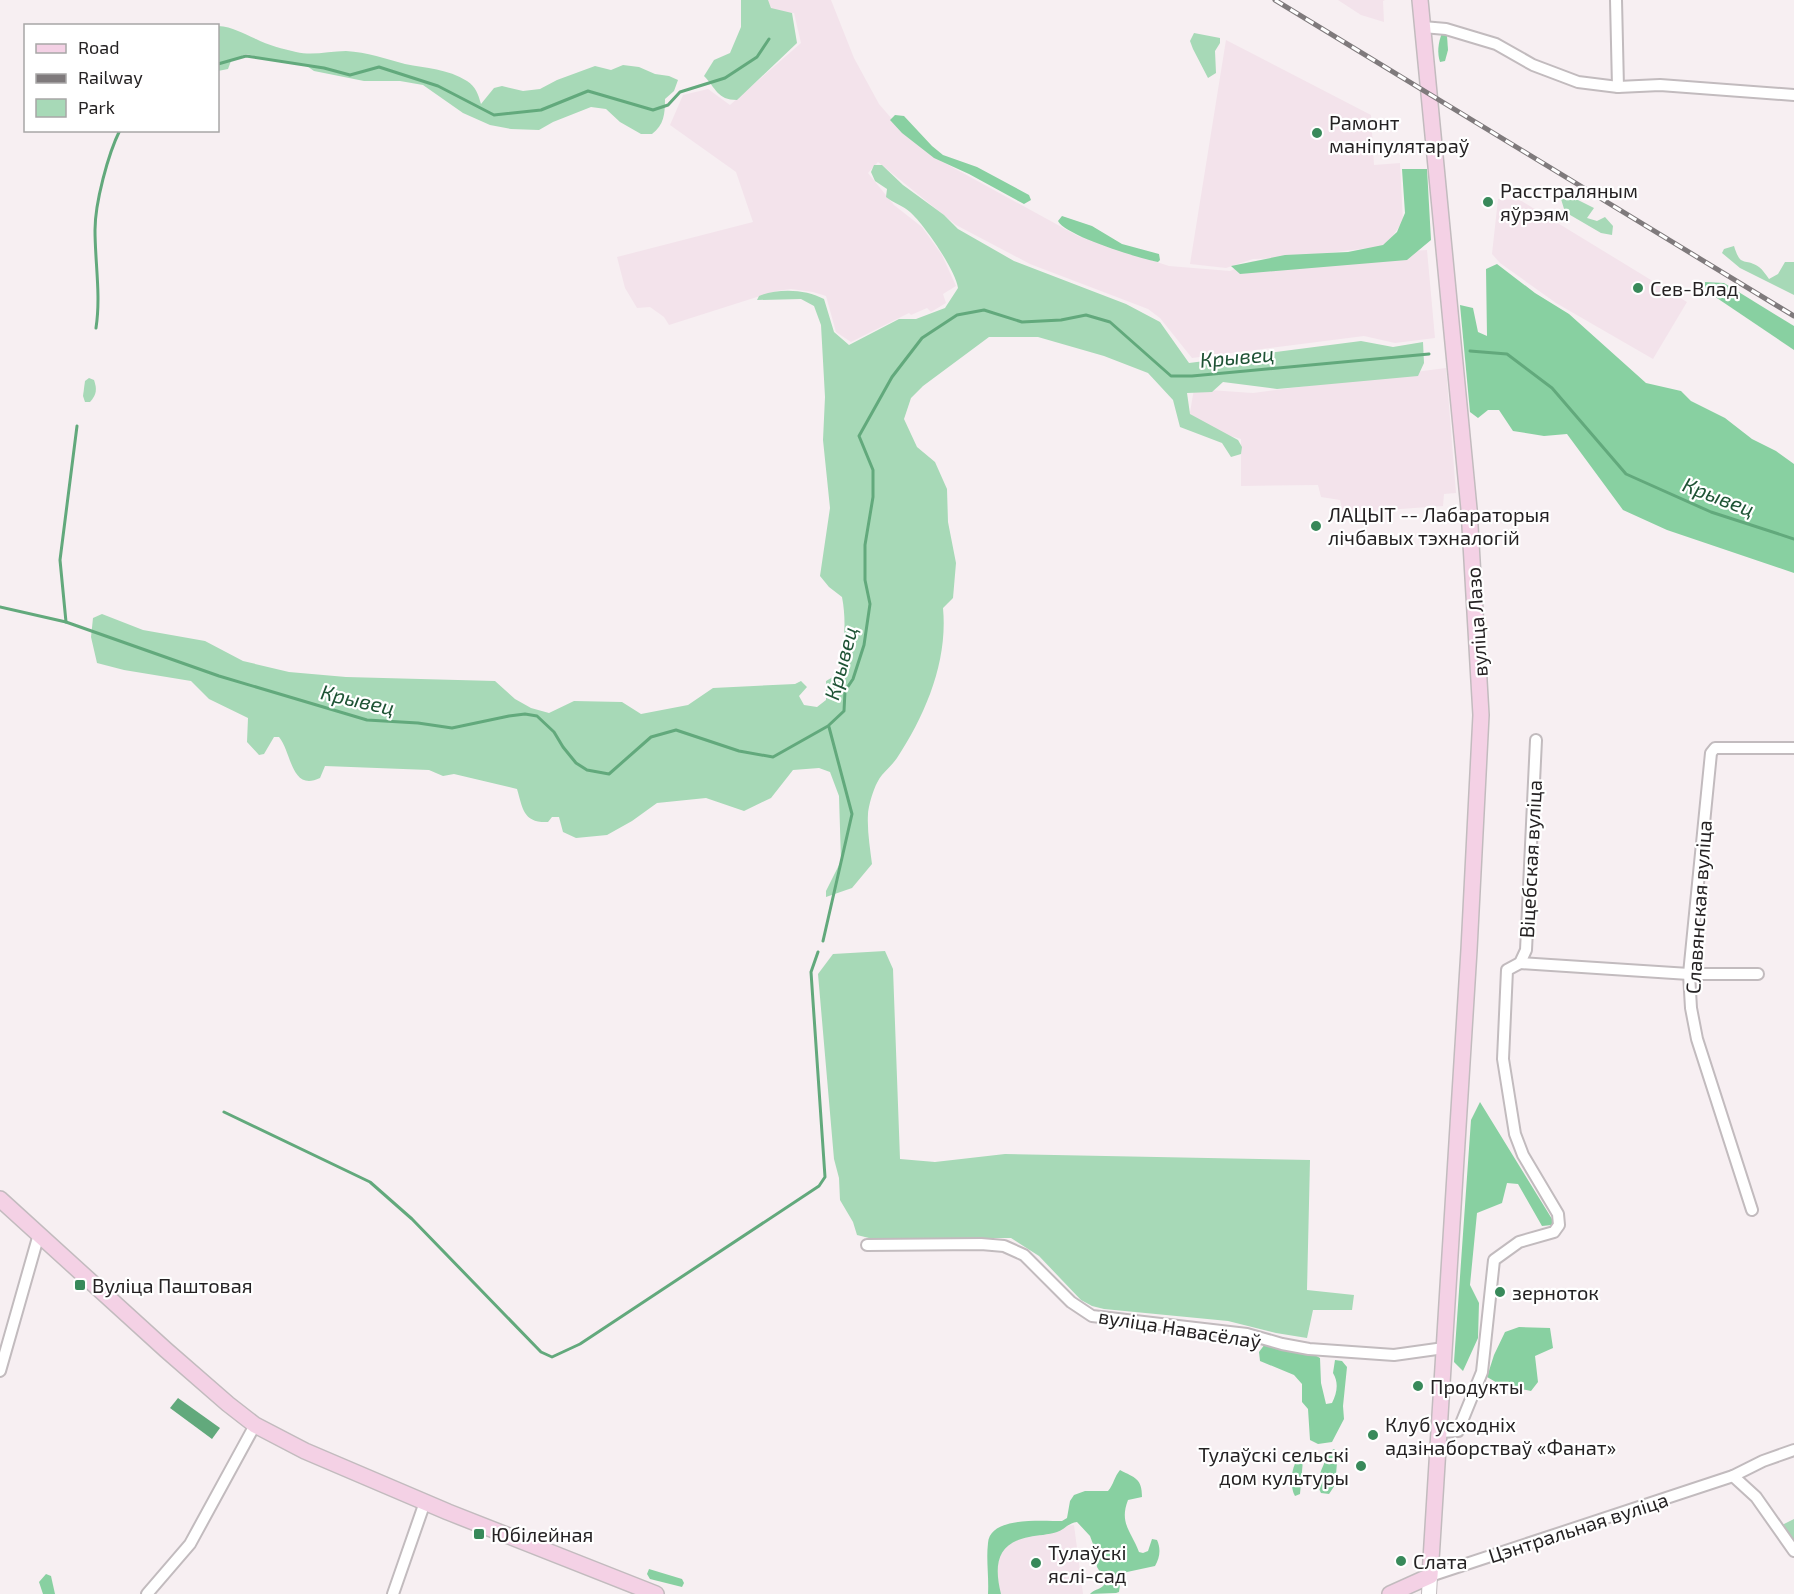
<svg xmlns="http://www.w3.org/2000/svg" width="1794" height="1594" viewBox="0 0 1794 1594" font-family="'Exo 2',sans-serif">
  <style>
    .built { fill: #f3e3eb }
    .green { fill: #a7d9b7 }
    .forest { fill: #88d0a1 }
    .water { fill: #62a97c }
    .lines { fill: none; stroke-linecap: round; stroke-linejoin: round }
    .stream { stroke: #62a97c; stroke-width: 3 }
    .minor-casing { stroke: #c2bbbe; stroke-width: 14 }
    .tertiary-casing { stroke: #c2bbbe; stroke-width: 16 }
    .secondary-casing { stroke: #c2bbbe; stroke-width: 18 }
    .minor { stroke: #fff; stroke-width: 10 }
    .tertiary { stroke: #fff; stroke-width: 14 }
    .secondary { stroke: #f4d1e5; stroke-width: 15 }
    .rail-casing { stroke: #7f7a7c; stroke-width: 5 }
    .rail { stroke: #fff; stroke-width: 3; stroke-dasharray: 9; stroke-linecap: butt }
    .poi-dot { fill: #38895a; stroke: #fff; stroke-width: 2 }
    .labels { text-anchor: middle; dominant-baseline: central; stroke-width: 4.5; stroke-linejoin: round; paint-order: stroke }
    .poi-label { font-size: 20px; fill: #252223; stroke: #fff; text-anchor: start }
    .street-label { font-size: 20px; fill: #252223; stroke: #fff }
    .water-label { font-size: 21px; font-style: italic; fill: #1e5335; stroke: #fff }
  </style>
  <rect width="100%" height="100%" fill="#f7eff2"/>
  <g class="built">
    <polygon points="767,0 831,0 854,58 879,104 905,134 941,161 1078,236 1169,266 1230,271 1252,261 1427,250 1435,338 1395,343 1364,336 1192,358 1160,318 1148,309 1030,264 956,225 878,162 868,173 894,205 922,227 942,255 956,286 943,294 946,303 931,312 927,308 911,315 909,313 851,342 836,332 826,296 813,292 791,289 776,291 669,325 664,317 650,307 637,308 625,288 617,257 753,222 736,172 670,125 683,95 708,89 730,105 801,43 794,13 775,14"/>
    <polygon points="1338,0 1385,0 1383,1 1384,22 1361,15"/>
    <polygon points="1226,40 1371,115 1374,165 1400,163 1403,221 1386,246 1285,258 1253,259 1226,268 1190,264"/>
    <polygon points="1498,199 1520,200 1687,302 1653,359 1556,303 1500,263 1492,254"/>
    <polygon points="1446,368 1456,493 1444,494 1443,506 1343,513 1340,500 1321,497 1318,485 1241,486 1241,439 1188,424 1194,389 1253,393"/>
    <polygon points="1074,1525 1083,1594 996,1594 992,1533"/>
  </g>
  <g class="green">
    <path d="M741 0H768L771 8 792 13 797 43 737 100C717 100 716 88 704 76L714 60 730 53 741 27Z"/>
    <path d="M218 26C233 27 242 33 256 39 268 45 283 49 296 52 313 56 329 51 346 51 367 52 386 59 405 64 426 68 448 69 467 81 476 87 478 94 481 104L494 88 502 86 523 91 540 89 557 80 595 66 611 70 623 65 639 67 655 74 669 76 678 80 674 91 665 99C665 114 664 125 652 134H641L620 122 606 109 591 107 553 122 539 130 511 129 490 125 463 113 423 85 400 81H364L314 71 304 64 269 60 246 54 231 61 228 69 218 71Z"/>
    <polygon points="1194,33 1220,38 1220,43 1215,51 1216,73 1208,78 1193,49 1190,41"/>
    <path d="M874 165H882L903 185 944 215 958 229 1014 261 1126 304 1160 322 1189 363 1361 341 1393 347 1423 342 1424 363 1418 376 1277 389 1223 382 1212 392 1187 393 1190 414 1238 440 1242 447 1241 454 1231 457 1222 443 1180 427 1173 400 1148 373 1104 356 1038 337H989L923 386 911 398 904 419 917 447 935 462 947 489 948 522 956 563 953 598 943 608C948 661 926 714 897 758 893 764 887 769 882 775 875 783 869 803 868 814 867 830 870 848 872 864L852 888 826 897V891L841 861 839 796 830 772 819 768 793 770 771 798 744 811 706 798 657 803 632 821 607 835 576 838 563 832 559 817H552L548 822C523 823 523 809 517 789L454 774 443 776 429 770 325 766 320 778C291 792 292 753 279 737H274L264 754 259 755 247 742 248 718 209 699 191 681 124 670 97 663 91 637 93 618 102 614 143 630 205 641 243 661 289 672 346 677 495 681 515 699 531 708 549 713 574 701 622 702 641 714 688 705 713 688 795 684 801 681 807 687 799 696 804 705 817 707 826 700V681L838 674C844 649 847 623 842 597L829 587 820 576 830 508 823 440 825 397 821 325 814 306 801 299 757 300 759 296C778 288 806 289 824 299L834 332 849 345 899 319H916L945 308 958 288C956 271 924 224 910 212 904 206 893 203 886 197L887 189 875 181 871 172Z"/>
    <polygon points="1561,199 1576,199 1594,208 1587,218 1597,221 1605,217 1613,226 1612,235 1601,233 1565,212"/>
    <path d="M1734 246C1741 269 1745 257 1759 267 1763 270 1766 275 1769 279L1778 274 1785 262H1794V295L1740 268 1722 253 1724 249Z"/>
    <path d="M89 378 94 380C97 389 97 394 90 402H85L83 396 85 381Z"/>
    <polygon points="885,951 893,969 900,1159 935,1162 1005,1154 1310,1160 1307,1290 1354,1295 1352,1310 1313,1310 1307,1338 1276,1333 1228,1321 1104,1309 1092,1306 1081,1300 1039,1256 1011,1238 869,1238 857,1235 853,1222 840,1200 839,1178 834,1159 818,974 833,954"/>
    <polygon points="1794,1519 1794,1542 1782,1525"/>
  </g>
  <g class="forest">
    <path d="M1442 33 1447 36 1448 50 1445 61 1440 62C1437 53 1438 43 1442 33Z"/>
    <polygon points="895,115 904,116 932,146 943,155 977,167 1029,195 1031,200 1024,204 969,174 934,158 902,133 890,120"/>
    <polygon points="1402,169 1427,169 1431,240 1407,260 1240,274 1231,266 1285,255 1348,252 1383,245 1397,232 1405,213"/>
    <path d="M1062 216 1092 226 1122 244 1159 254 1160 260 1158 262C1138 258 1066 236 1058 221Z"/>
    <polygon points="1497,264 1535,293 1569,314 1646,383 1681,391 1691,401 1725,418 1752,439 1776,451 1794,464 1794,573 1667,530 1623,510 1567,434 1544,436 1513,431 1499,410 1488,410 1478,418 1470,412 1460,305 1473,308 1478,332 1487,336 1486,269"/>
    <polygon points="1705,282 1724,283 1794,326 1794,350 1705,290"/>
    <polygon points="1480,1102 1552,1219 1552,1225 1542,1226 1518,1184 1507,1183 1502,1203 1477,1213 1470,1285 1479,1303 1478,1338 1463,1371 1454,1362 1471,1120"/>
    <polygon points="1519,1327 1550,1328 1553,1348 1535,1356 1538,1382 1531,1391 1501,1385 1487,1377 1494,1355 1505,1332"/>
    <path d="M1265 1344 1311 1353 1320 1358 1321 1383 1326 1404 1332 1403C1337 1393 1339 1383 1333 1373L1335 1360 1342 1361 1347 1367 1343 1406 1344 1419 1332 1442 1318 1444 1310 1440 1308 1409 1302 1402V1384L1294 1375 1260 1361 1259 1352Z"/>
    <path d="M1334 1449 1338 1452 1335 1485 1329 1494 1321 1493C1314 1479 1324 1466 1329 1452Z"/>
    <path d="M1300 1456 1303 1460 1300 1494 1295 1496C1289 1486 1291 1465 1300 1456Z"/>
    <path d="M1120 1470C1135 1478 1142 1478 1142 1497L1128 1500C1119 1523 1131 1531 1139 1552L1143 1553 1148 1551 1152 1539 1157 1540C1161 1549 1160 1557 1155 1566L1127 1572 1121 1577 1119 1592 1116 1593 1090 1594C1094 1589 1100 1590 1104 1585L1103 1577 1097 1567 1093 1544 1090 1536 1077 1522C1068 1523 1064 1530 1057 1532 1048 1535 1038 1535 1029 1537 996 1543 994 1566 1001 1594H988C989 1577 986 1560 988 1543 990 1516 1043 1521 1062 1521L1067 1518 1070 1501 1074 1495 1085 1491H1108C1114 1484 1114 1477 1120 1470Z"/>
    <polygon points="649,1569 682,1579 684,1583 682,1587 650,1579 647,1574"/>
    <polygon points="46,1574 51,1576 55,1594 43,1594 39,1582"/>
  </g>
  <polygon class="water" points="178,1398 220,1428 212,1439 170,1408"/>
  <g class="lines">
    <g class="stream">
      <polyline points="218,64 246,56 324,68 350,75 379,67 438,86 494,115 541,110 588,91 653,110 668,105 680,92 725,78 757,57 769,39"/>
      <path d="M96 328C101 295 95 263 95 230 95 203 108 154 120 130"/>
      <polyline points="1470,351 1507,354 1552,388 1626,474 1711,512 1794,539"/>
      <polyline points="0,607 66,622 219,676 367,720 418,723 452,728 509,716 525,714 537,716 554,732 563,747 576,763 587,770 609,774 651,737 676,730 739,751 773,757 828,726 844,711 845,691 853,679 864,645 870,604 865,580 865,545 873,497 873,470 859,436 892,377 922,338 957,315 984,310 1022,322 1061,320 1086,315 1110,322 1171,376 1192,376 1429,354"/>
      <polyline points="66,622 60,560 77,426"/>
      <polyline points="823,941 852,814 829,727"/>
      <polyline points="224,1112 370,1182 412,1219 541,1352 552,1357 580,1344 819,1186 825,1177 811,972 818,952"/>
    </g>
    <g class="minor-casing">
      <g id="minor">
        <polyline points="1616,0 1618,87"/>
        <polyline points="1423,27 1446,29 1496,44 1533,65 1578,82 1618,87 1660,85 1794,95"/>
        <polyline points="1520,963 1689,974 1758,974"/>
        <polyline points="1752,1210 1697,1039 1691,1008 1689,974 1711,753 1715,748 1794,748"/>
        <polyline points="867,1245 981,1244 1004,1246 1024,1255 1071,1302 1092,1316 1247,1334 1282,1344 1309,1349 1394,1355 1444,1348"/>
        <polyline points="0,1371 39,1234"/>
        <polyline points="1440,1432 1458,1431 1482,1372 1494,1260 1519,1242 1554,1232 1559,1225 1558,1214 1523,1155 1515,1134 1503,1059 1507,970 1520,963 1526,950 1536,740"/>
        <polyline points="1733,1476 1756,1497 1794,1551"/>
        <polyline points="1430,1576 1733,1476 1763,1461 1794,1450"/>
        <polyline points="147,1594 190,1544 255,1425"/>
        <polyline points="393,1594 425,1502"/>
      </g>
    </g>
    <g class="tertiary-casing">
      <polyline id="tertiary" points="1429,1594 1430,1576"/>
    </g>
    <g class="secondary-casing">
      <g id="secondary">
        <polyline points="0,1199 166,1350 228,1404 255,1425 305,1451 448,1512 656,1594"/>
        <polyline points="1390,1594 1430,1576 1469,950 1481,715 1469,509 1420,0"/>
      </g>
    </g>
    <use href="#minor" class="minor"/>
    <use href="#tertiary" class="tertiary"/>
    <use href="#secondary" class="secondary"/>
    <g class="rail-casing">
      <polyline id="rail" points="1275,0 1794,316"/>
    </g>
    <use href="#rail" class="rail"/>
  </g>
  <g class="poi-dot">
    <circle cx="1317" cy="133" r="6"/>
    <circle cx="1488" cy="202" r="6"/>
    <circle cx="1638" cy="288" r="6"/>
    <circle cx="1316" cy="526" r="6"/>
    <rect x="74" y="1279" width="12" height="12" rx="3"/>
    <circle cx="1500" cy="1292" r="6"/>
    <circle cx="1418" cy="1386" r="6"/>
    <circle cx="1373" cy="1435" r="6"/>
    <circle cx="1361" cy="1466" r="6"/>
    <rect x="473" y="1528" width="12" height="12" rx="3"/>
    <circle cx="1401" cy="1561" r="6"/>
    <circle cx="1036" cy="1563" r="6"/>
  </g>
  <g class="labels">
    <g class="poi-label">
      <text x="1329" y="122">Рамонт<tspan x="1329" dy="23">маніпулятараў</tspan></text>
      <text x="1500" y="190">Расстраляным<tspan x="1500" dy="23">яўрэям</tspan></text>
      <text x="1650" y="288">Сев-Влад</text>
      <text x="1328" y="514">ЛАЦЫТ -- Лабараторыя<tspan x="1328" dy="23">лічбавых тэхналогій</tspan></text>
      <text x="92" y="1285">Вуліца Паштовая</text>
      <text x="1512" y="1292">зерноток</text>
      <text x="1430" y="1386">Продукты</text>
      <text x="1385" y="1424">Клуб усходніх<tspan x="1385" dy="23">адзінаборстваў «Фанат»</tspan></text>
      <text x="1349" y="1454" text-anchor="end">Тулаўскі сельскі<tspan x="1349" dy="23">дом культуры</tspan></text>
      <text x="491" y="1534">Юбілейная</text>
      <text x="1048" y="1552">Тулаўскі<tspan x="1048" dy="23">яслі-сад</tspan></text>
      <text x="1413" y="1561">Слата</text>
    </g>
    <g class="street-label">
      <text transform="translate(1476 622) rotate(-94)">вуліца Лазо</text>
      <text transform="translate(1530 859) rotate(-87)">Віцебская вуліца</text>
      <text transform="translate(1698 907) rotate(-86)">Славянская вуліца</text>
      <text transform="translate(1180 1328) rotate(9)">вуліца Навасёлаў</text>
      <text transform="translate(1578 1527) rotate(-18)">Цэнтральная вуліца</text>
    </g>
    <g class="water-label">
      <text transform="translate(1237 356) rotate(-5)">Крывец</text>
      <text transform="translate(1719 496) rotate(21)">Крывец</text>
      <text transform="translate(840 663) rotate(-75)">Крывец</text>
      <text transform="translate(358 699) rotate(13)">Крывец</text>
    </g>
  </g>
  <rect x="24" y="24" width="195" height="108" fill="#ffffff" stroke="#a8a7a7" stroke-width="1.5"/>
  <rect x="36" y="44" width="30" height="9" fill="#f4d1e5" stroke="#a8a7a7" stroke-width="1.5"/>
  <text x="78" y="54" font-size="18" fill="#252223">Road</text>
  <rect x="36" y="74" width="30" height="9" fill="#7f7a7c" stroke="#a8a7a7" stroke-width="1.5"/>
  <text x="78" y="84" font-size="18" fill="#252223">Railway</text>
  <rect x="36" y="99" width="30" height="18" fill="#a7d9b7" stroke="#a8a7a7" stroke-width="1.5"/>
  <text x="78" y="114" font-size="18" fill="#252223">Park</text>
</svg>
